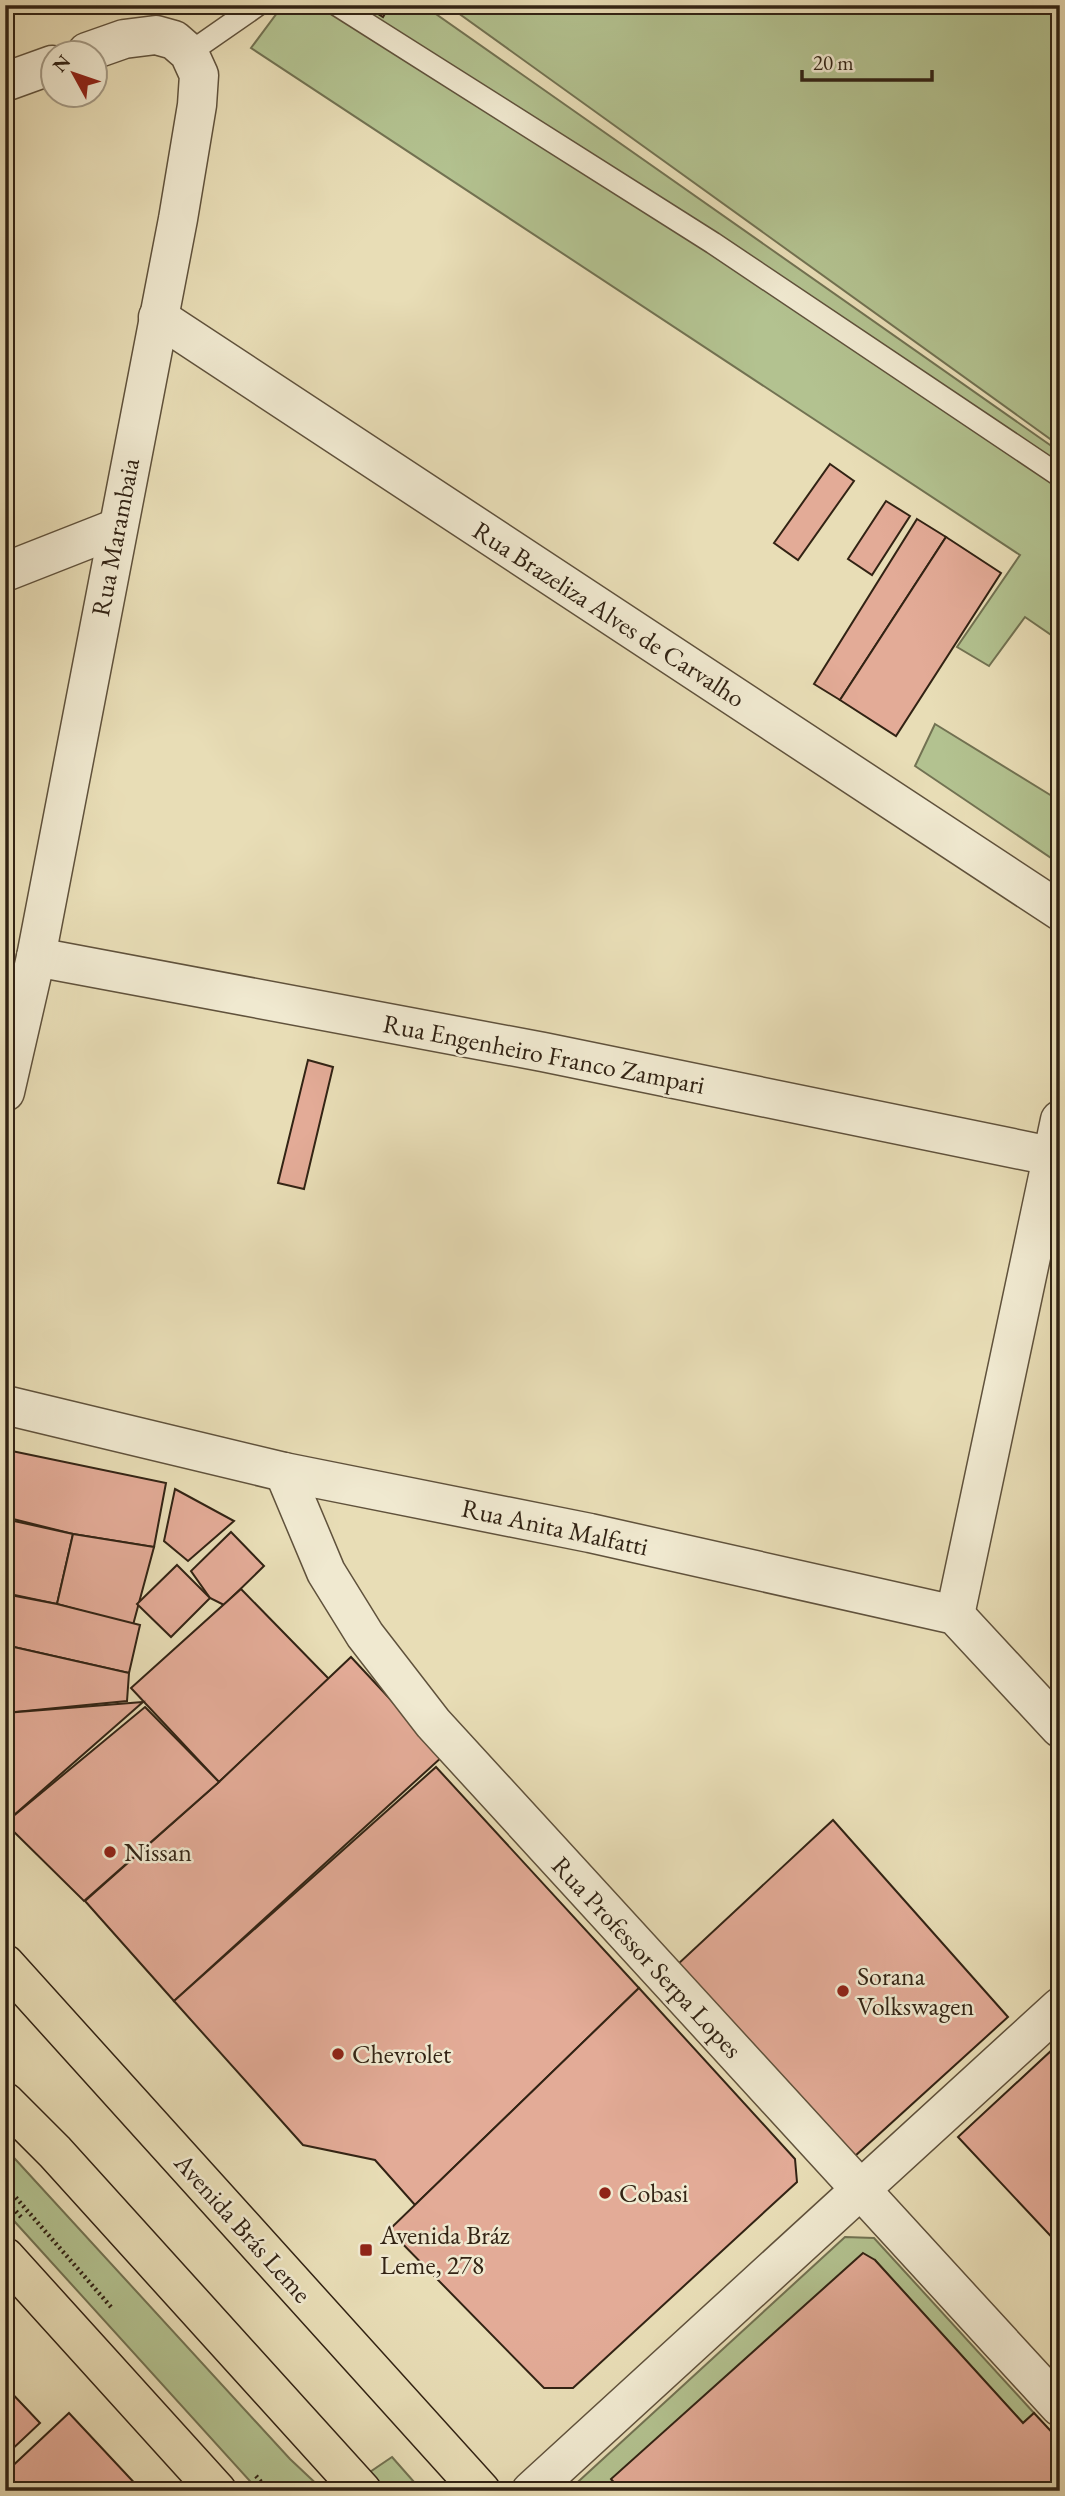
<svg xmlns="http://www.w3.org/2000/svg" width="1065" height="2496" viewBox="0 0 1065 2496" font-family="'EB Garamond',serif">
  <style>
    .green { fill: #b3c290; stroke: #727252; stroke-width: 2 }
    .building { fill: #e3ab97; stroke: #322314; stroke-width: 2 }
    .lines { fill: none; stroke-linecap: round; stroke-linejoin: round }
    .lane-casing { stroke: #60523c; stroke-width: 24 }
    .street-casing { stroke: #60523c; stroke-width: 41 }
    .primary-casing { stroke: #322314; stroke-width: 41 }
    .path { stroke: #322314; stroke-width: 4.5; stroke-dasharray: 2 3.5; stroke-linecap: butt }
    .lane { stroke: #f0e9d0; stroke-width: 21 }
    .street { stroke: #f0e9d0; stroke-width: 38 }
    .primary { stroke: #e8ddb6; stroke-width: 38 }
    .poi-dot { fill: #8f2418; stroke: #f0e9d0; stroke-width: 2.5 }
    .labels { text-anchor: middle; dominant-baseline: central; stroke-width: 5; stroke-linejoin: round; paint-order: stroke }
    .street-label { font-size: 26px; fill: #322314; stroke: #f0e9d0 }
    .poi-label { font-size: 26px; fill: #322314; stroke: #f0e9d0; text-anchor: start }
  </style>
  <rect width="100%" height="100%" fill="#e8ddb6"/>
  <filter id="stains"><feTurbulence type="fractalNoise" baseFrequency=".00286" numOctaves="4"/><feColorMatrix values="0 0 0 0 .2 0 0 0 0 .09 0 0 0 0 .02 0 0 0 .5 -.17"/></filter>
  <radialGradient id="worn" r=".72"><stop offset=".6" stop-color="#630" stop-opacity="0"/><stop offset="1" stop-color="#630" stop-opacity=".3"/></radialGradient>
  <g class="green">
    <polygon points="283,5 423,5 1060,452 1060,641 1025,617 989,666 957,647 1020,555 251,48"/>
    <polygon points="447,5 1060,5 1060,431 1053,441"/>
    <polygon points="935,724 1060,801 1060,864 915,766"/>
    <polygon points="5,2148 290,2459 324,2491 259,2491 5,2211"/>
    <polygon points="845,2237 874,2238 1034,2413 1023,2423 875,2260 622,2491 568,2491"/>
    <polygon points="392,2457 422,2491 381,2491 367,2474"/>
  </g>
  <g class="building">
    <polygon points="364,5 390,5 383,17"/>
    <polygon points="830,464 854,481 798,560 774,543"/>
    <polygon points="886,501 910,516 872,575 848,559"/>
    <polygon points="917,519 946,537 840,700 814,684"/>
    <polygon points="946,537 1001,573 896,736 840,700"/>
    <polygon points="308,1060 333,1067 304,1189 278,1183"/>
    <polygon points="7,1450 166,1483 154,1547 73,1534 5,1517"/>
    <polygon points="175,1489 234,1521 188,1561 164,1541"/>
    <polygon points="5,1519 73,1534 57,1604 5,1593"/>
    <polygon points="231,1532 264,1566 224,1605 210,1598 191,1571"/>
    <polygon points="73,1534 154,1547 133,1625 57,1604"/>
    <polygon points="177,1565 210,1598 171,1637 137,1604"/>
    <polygon points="241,1589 329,1679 219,1782 131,1688"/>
    <polygon points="5,1594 57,1604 140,1625 129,1673 5,1645"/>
    <polygon points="5,1645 129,1673 127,1701 5,1713"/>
    <polygon points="351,1657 443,1756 174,2001 85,1901 219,1782"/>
    <polygon points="143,1702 5,1823 5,1824 5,1713"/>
    <polygon points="145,1707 219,1782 84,1901 5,1823"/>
    <polygon points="436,1767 639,1988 415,2205 375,2160 303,2145 174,2001"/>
    <polygon points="833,1820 1008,2017 855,2156 677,1965"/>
    <polygon points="639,1988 795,2159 797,2182 573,2388 544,2388 389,2230"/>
    <polygon points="1053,2049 1060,2056 1060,2246 958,2137"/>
    <polygon points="863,2253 875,2260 1023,2423 1034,2413 1060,2441 1060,2491 621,2491 611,2479"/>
    <polygon points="5,2386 40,2423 5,2456"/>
    <polygon points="69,2413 142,2491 5,2491 5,2473"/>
  </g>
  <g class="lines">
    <g class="lane-casing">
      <g id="lane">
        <polyline points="337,5 713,243 1060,476"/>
        <polyline points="189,53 258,5"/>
      </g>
    </g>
    <g class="street-casing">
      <g id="street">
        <polyline points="5,82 52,65"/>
        <polyline points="158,317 1060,911"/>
        <polyline points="5,572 117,528"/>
        <polyline points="36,957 543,1052 1051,1156"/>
        <polyline points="5,1092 36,957 178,219 197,105 199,75 189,53 174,40 156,35 124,39 87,52"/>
        <polyline points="5,1405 284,1472 590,1533 955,1615 1060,1728"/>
        <polyline points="284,1472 326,1572 365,1635 433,1723 1060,2407"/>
        <polyline points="955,1615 1060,1120"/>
        <polyline points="531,2491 1060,2007"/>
      </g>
    </g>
    <g class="primary-casing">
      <g id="primary">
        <polyline points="5,1964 481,2491"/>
        <polyline points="5,2102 55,2152 362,2491"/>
        <polyline points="5,2257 217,2491"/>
      </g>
    </g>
    <g class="path">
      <polyline points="5,2185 111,2307"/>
      <polyline points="5,2199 21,2217"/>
      <polyline points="256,2476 269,2491"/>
    </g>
    <use href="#lane" class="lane"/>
    <use href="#street" class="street"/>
    <use href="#primary" class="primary"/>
  </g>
  <g class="poi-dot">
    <circle cx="110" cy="1852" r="7"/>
    <circle cx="843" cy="1991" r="7"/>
    <circle cx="338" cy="2054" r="7"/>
    <circle cx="605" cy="2193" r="7"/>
    <rect x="359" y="2243" width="14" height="14" rx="3.5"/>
  </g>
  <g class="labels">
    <g class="street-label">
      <text transform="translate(115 537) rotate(-79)">Rua Marambaia</text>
      <text transform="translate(609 614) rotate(33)">Rua Brazeliza Alves de Carvalho</text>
      <text transform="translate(544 1054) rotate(11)">Rua Engenheiro Franco Zampari</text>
      <text transform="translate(555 1527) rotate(12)">Rua Anita Malfatti</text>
      <text transform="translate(647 1957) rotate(47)">Rua Professor Serpa Lopes</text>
      <text transform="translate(243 2228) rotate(48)">Avenida Brás Leme</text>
    </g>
    <g class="poi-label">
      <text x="124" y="1852">Nissan</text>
      <text x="857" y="1976">Sorana<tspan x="857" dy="30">Volkswagen</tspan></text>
      <text x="352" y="2054">Chevrolet</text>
      <text x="619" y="2193">Cobasi</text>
      <text x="380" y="2235">Avenida Bráz<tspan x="380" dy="30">Leme, 278</tspan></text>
    </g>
  </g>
  <rect width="1065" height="2496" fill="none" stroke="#e8ddb6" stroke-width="28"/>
  <rect x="7" y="7" width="1051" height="2482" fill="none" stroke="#322314" stroke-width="3.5"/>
  <rect x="14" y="14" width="1037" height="2468" fill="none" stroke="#322314" stroke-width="2"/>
  <g transform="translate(74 74) rotate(310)"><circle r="33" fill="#f0e9d0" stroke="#a49a85" stroke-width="2"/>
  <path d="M0-5L12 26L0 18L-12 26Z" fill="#8f2418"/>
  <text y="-10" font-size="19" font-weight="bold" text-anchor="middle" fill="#322314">N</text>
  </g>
  <path d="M802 70v10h130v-10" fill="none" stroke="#322314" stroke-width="3.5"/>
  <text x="813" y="70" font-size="21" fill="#322314" stroke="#f0e9d0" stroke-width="5" paint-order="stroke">20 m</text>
  <rect width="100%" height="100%" filter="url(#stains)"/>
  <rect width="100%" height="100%" fill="url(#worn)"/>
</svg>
